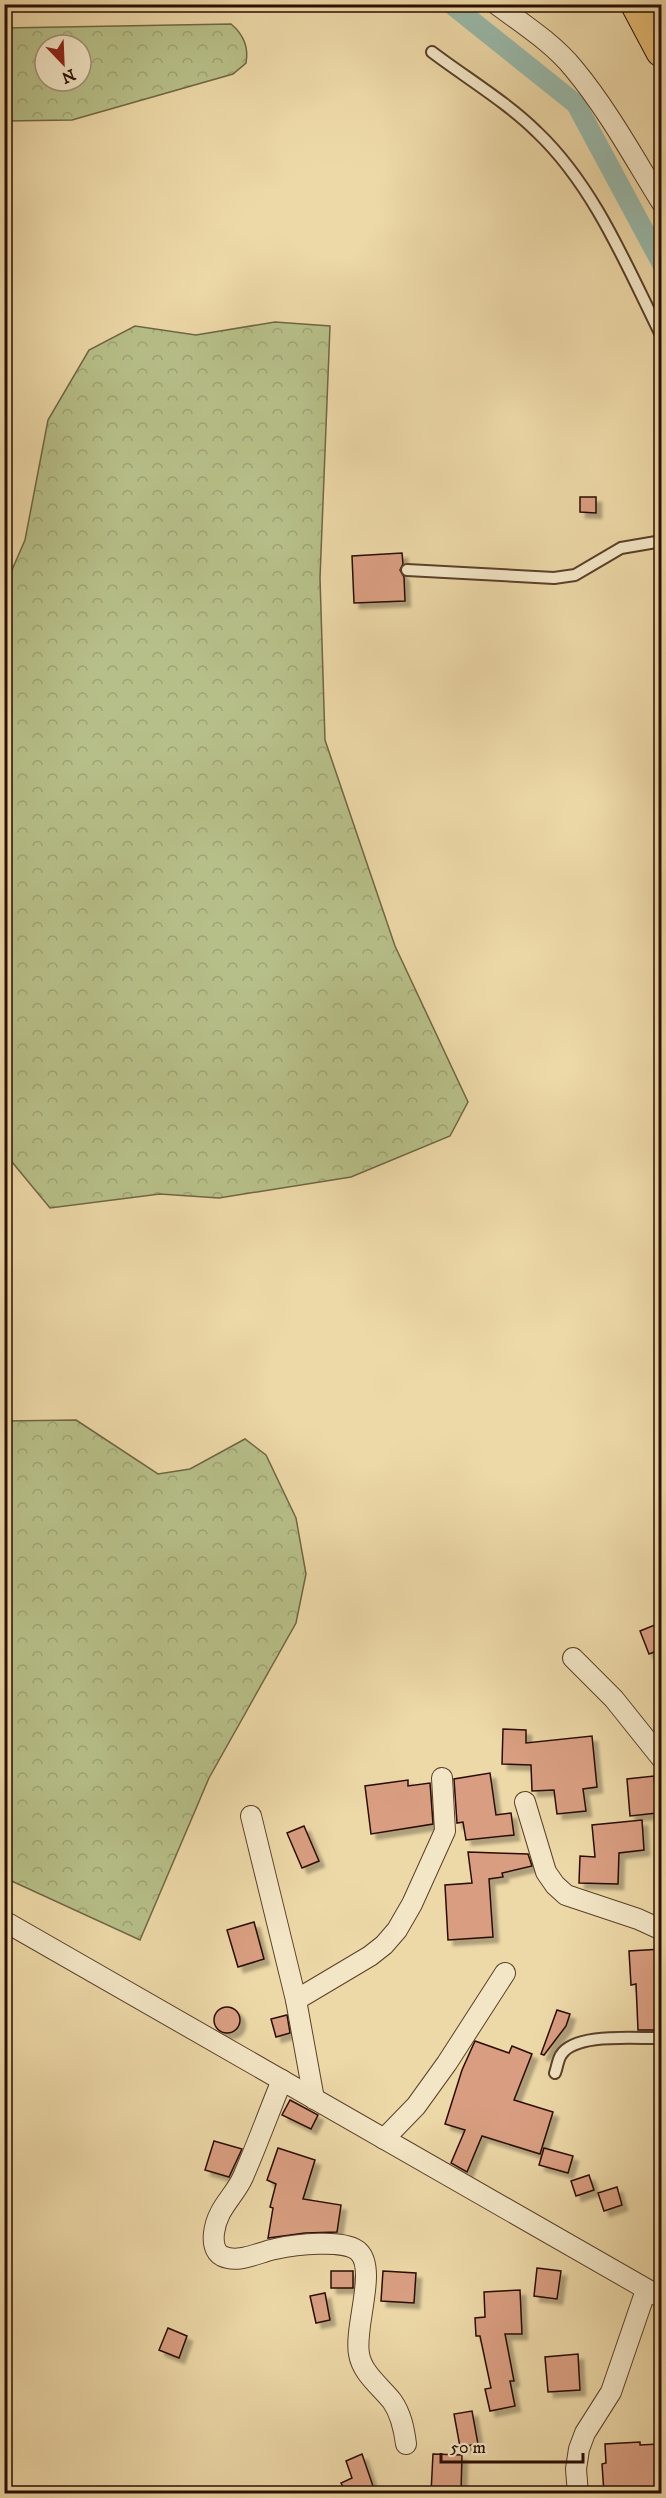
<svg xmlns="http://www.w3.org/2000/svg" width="666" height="2498" viewBox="0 0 666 2498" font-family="'IM FELL DW Pica',serif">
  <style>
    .forest { fill: url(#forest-crowns); stroke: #706644; stroke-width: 1.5; fill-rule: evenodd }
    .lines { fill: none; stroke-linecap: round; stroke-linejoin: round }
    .canal { stroke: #99b9aa; stroke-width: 20 }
    .building { fill: #d99e81; stroke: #2a0e00; stroke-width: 1.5; filter: url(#shadow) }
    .service-casing { stroke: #5b402a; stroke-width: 14 }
    .minor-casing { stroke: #5b402a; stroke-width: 22 }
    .primary-casing { stroke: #2a0e00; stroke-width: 34 }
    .service { stroke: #f3e6c6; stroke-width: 10 }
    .minor { stroke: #f3e6c6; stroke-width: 20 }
    .primary { stroke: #e6bc74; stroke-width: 32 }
  </style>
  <defs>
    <pattern id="forest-crowns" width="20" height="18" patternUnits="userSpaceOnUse" patternTransform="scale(1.5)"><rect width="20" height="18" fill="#b7bf88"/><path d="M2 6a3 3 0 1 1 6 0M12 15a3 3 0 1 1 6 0" fill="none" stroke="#9ea374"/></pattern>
    <filter id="shadow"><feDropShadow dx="5.5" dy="5.5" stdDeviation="1.5" flood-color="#0004"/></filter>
  </defs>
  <rect width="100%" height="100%" fill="#edd8a7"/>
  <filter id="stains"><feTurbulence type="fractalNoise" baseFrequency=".00333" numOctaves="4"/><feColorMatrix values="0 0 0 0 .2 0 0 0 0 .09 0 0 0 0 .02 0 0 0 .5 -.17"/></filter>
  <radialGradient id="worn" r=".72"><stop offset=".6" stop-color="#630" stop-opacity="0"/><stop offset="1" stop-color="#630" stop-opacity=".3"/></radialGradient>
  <g class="forest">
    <path d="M231 24C243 34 249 47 246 63L233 74 72 120 5 121V28ZM45 45H81V81H45Z"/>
    <polygon points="275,322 330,326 320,578 325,740 395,946 468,1102 450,1136 351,1177 219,1198 160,1194 50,1208 12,1162 5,1165 5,586 25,540 48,420 89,350 135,326 196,335"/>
    <polygon points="76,1420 158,1474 190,1469 245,1439 266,1455 296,1518 306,1574 296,1623 209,1778 140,1940 5,1878 5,1421"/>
  </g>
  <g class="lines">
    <polyline class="canal" points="451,4 576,104 662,264"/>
  </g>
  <g class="building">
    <polygon points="580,497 596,497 596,513 580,512"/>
    <polygon points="402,553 403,564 400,570 404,577 405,601 354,603 352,556"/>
    <polygon points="662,1622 662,1649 649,1654 640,1631"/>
    <polygon points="503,1729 526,1730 526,1743 592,1736 597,1787 583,1789 586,1811 557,1814 554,1790 532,1791 531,1765 502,1764"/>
    <polygon points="490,1773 496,1815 511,1813 514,1835 466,1840 463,1822 457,1823 454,1779"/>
    <polygon points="654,1776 657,1813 630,1816 627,1779"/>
    <polygon points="408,1780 408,1786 430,1783 433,1824 371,1834 365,1786"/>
    <polygon points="642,1820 644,1850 619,1853 618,1884 579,1883 580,1856 595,1857 592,1825"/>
    <polygon points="304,1826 319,1861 302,1868 287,1833"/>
    <polygon points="468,1852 528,1854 532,1866 502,1873 503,1877 489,1879 493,1937 448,1940 445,1885 472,1883"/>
    <polygon points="254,1922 264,1959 238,1967 227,1930"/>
    <polygon points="662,1949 662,2030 638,2030 636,1984 631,1985 629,1951"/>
    <circle cx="227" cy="2020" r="13"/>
    <polygon points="557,2010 570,2014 566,2026 544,2055 541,2054"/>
    <polygon points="287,2015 290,2033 276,2037 271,2019"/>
    <polygon points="475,2041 509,2053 512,2046 532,2054 514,2100 553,2112 540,2154 482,2136 467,2172 451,2163 465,2130 445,2124 462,2070"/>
    <polygon points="290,2100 318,2115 311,2129 282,2115"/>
    <polygon points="214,2141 242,2149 229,2177 205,2170"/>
    <polygon points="278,2148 315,2160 303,2199 341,2205 337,2232 305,2233 268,2238 273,2208 270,2207 276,2184 267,2180"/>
    <polygon points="544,2148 573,2156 568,2173 539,2165"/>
    <polygon points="589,2175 594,2190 576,2196 571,2181"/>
    <polygon points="617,2187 622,2205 604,2211 598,2193"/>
    <polygon points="537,2268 561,2271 557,2299 534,2296"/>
    <rect x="331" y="2271" width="22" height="17"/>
    <polygon points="383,2271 416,2273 414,2303 381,2301"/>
    <polygon points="520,2290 522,2334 505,2334 514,2381 510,2381 515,2406 490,2411 485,2389 491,2388 480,2336 476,2336 475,2318 485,2317 484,2292"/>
    <polygon points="325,2293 330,2320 316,2323 310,2296"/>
    <polygon points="168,2328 187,2336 179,2358 159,2350"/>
    <polygon points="578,2354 580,2390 548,2392 545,2357"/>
    <polygon points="472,2411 478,2444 460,2447 454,2414"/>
    <polygon points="640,2442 640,2445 659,2444 662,2493 604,2493 602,2464 606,2463 605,2444"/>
    <polygon points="362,2454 374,2489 362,2493 346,2493 341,2483 352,2478 346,2461"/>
    <polygon points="433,2454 462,2455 461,2493 431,2493"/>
  </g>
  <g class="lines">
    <g class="service-casing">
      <g id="service">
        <path d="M432 52C465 77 508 103 537 132 595 187 627 267 662 337"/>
        <polyline points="407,570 554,578 575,575 621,548 662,541"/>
        <path d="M555 2073C557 2068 558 2059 561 2055 575 2032 637 2039 662 2038"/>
      </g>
    </g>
    <g class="minor-casing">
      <g id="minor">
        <path d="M496 4C523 24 553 43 574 69 608 110 634 158 662 203"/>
        <polyline points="573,1658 614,1699 662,1759"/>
        <polyline points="525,1802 546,1872 555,1885 566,1895 638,1919 662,1930"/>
        <polyline points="251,1816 296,2000"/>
        <polyline points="4,1921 662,2298"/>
        <path d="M282 2080C269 2112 257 2145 243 2177 234 2197 217 2208 214 2233 213 2241 214 2252 222 2256 239 2264 259 2252 275 2249 293 2245 346 2238 359 2252 377 2270 354 2327 359 2354 362 2373 380 2386 392 2401 401 2414 404 2428 406 2444"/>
        <polyline points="314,2099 296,2000 370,1956 384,1945 397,1930 412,1904 445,1831 442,1778"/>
        <polyline points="384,2139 416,2106 447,2063 505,1973"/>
        <polyline points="578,2494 576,2469 579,2449 585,2433 611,2392 646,2290"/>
      </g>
    </g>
    <g class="primary-casing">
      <polyline id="primary" points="637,4 662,51"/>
    </g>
    <use href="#service" class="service"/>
    <use href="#minor" class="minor"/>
    <use href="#primary" class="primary"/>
  </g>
  <rect width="666" height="2498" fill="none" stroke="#edd8a7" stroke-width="24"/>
  <rect x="6" y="6" width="654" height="2486" fill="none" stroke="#2a0e00" stroke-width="3"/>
  <rect x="12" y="12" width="642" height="2474" fill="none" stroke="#2a0e00" stroke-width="1.5"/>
  <g transform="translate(63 63) rotate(157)"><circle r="28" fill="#f3e6c6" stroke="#a39077" stroke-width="1.5"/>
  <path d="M0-4.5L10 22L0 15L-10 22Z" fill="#8f2418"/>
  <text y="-9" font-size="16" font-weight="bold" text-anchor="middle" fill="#2a0e00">N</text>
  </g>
  <path d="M441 2453v9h142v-9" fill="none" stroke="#2a0e00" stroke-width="3"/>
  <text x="450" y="2453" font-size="18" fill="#2a0e00" stroke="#f3e6c6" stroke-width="4.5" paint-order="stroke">50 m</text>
  <rect width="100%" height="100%" filter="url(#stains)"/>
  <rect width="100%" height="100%" fill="url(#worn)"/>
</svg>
